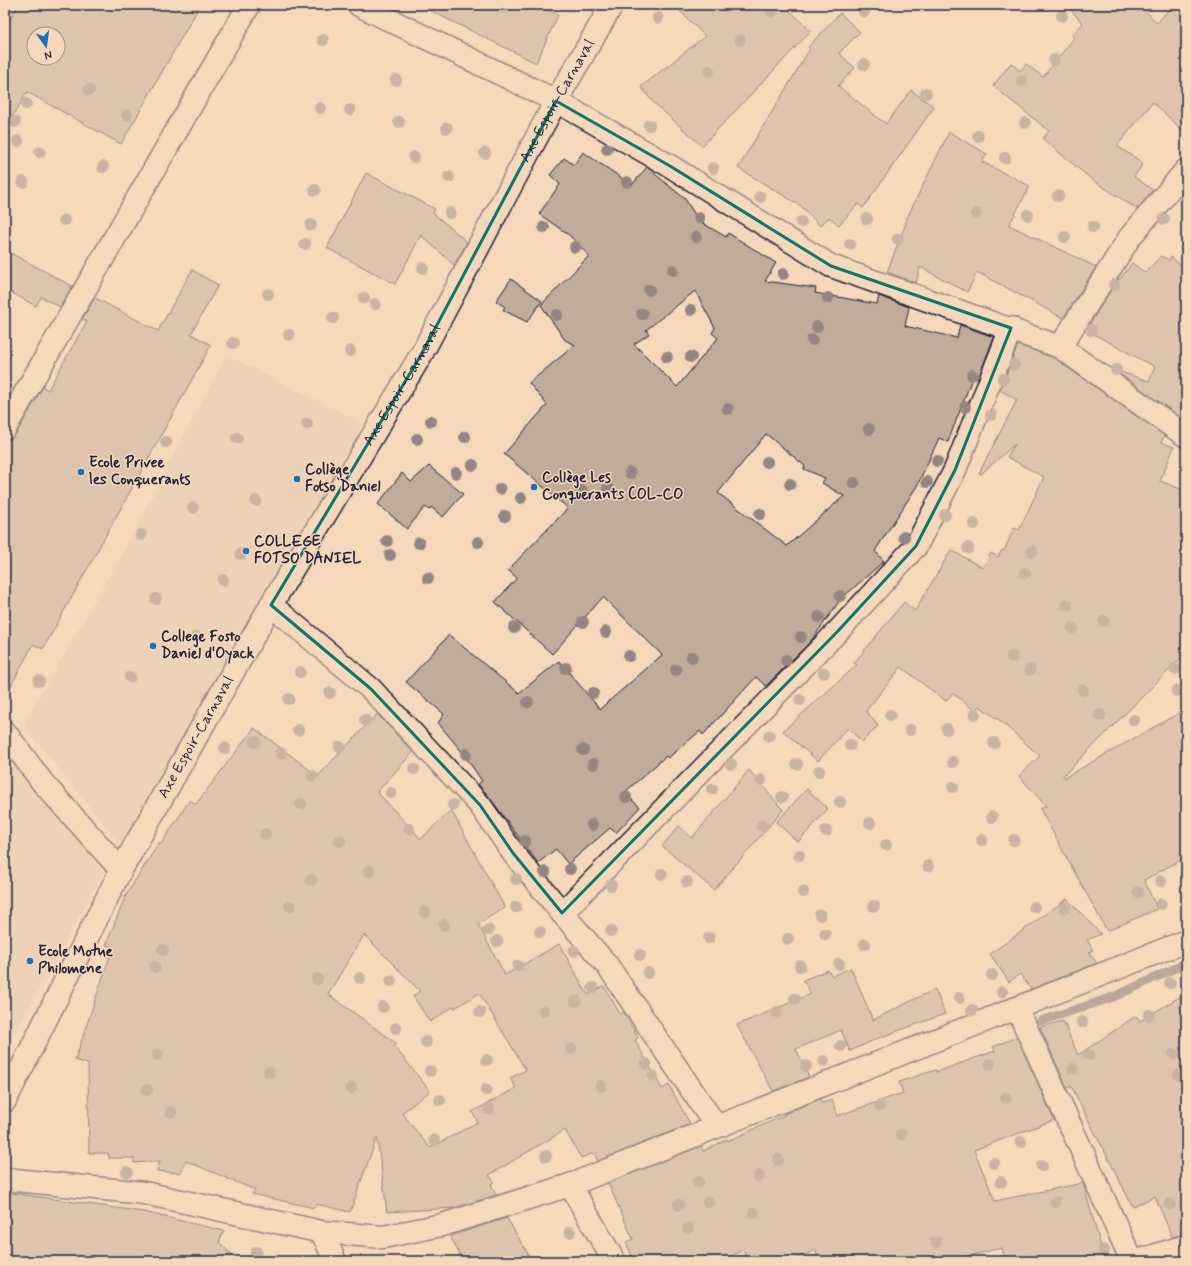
<svg xmlns="http://www.w3.org/2000/svg" width="1191" height="1266" viewBox="0 0 1191 1266" font-family="Mynerve,sans-serif">
  <style>
    .built { fill: #e5cab1 }
    .lines { fill: none; stroke-linecap: round; stroke-linejoin: round }
    .stream { stroke: #75696e; stroke-width: 9 }
    .building { fill: #c1ab9b; stroke: #22223b; fill-rule: evenodd }
    .street-casing { stroke: #22223b; stroke-width: 25 }
    .secondary-casing { stroke: #22223b; stroke-width: 25 }
    .street { stroke: #f5d8bb; stroke-width: 22 }
    .secondary { stroke: #f5d8bb; stroke-width: 22 }
    .tree { fill: #958581 }
    .marked { fill: none; stroke: #0f766e; stroke-width: 3; stroke-linejoin: round }
    .poi-dot { fill: #1f6fb2; stroke: #f5d8bb; stroke-width: 1.5 }
    .labels { text-anchor: middle; dominant-baseline: central; stroke-width: 3; stroke-linejoin: round; paint-order: stroke }
    .street-label { font-size: 15px; fill: #22223b; stroke: #f5d8bb }
    .poi-label { font-size: 15px; font-weight: bold; fill: #22223b; stroke: #f5d8bb; text-anchor: start }
  </style>
  <rect width="100%" height="100%" fill="#f5d8bb"/>
  <filter id="ink" filterUnits="userSpaceOnUse"><feTurbulence type="fractalNoise" baseFrequency=".025" numOctaves="2"/><feDisplacementMap in="SourceGraphic" scale="8" xChannelSelector="R" yChannelSelector="G"/><feConvolveMatrix kernelMatrix="1 2 1 2 8 2 1 2 1" color-interpolation-filters="sRGB"/></filter>
  <g filter="url(#ink)">
    <g class="built">
      <polygon points="226,355 363,423 284,567 123,848 23,725 124,550"/>
      <polygon points="5,741 105,869 5,1052"/>
    </g>
    <g class="lines">
      <polyline class="stream" points="1041,1021 1116,996 1186,963"/>
    </g>
    <g class="building">
      <path d="M18 5H200L121 144 27 92 5 129V28ZM34 34H58V58H34Z"/>
      <polygon points="419,5 538,5 558,15 536,63"/>
      <polygon points="674,5 784,5 811,31 702,146 653,102 641,87 705,36"/>
      <polygon points="1066,5 1140,5 1157,23 1173,5 1186,5 1186,134 1153,102 1117,146 1143,163 1134,177 1153,190 1137,209 1091,179 1043,139 1049,131 993,86 1011,63 1020,71 1026,64 1043,77 1074,38 1072,35 1083,23"/>
      <polygon points="840,13 860,32 839,53 855,68 838,86 886,124 911,90 934,107 863,208 858,204 839,225 829,217 820,226 801,206 738,168 810,49 808,47"/>
      <polygon points="949,132 987,154 982,162 1030,186 1009,225 1096,267 1063,318 977,272 967,292 920,267 916,283 887,272 906,223 905,222"/>
      <path d="M583 152 632 185 647 167 649 169 685 199 699 221 726 237 728 233 776 263 765 281 816 288 815 293 877 304 879 296 909 307 905 326 957 338 960 325 994 337 978 379 973 376 948 442 939 438 917 486 875 551 884 561 841 599 811 641 766 686 756 677 703 735 700 731 668 758 666 756 624 793 640 807 616 833 610 828 568 864 556 849 538 863 490 798 478 784 482 781 463 753 438 723 444 714 406 682 449 635 519 693 559 661 600 709 662 655 603 597 552 654 495 602 517 578 508 570 568 508 504 454 547 405 529 383 575 345 565 340 541 305 589 256 569 235 539 214 560 184 550 175 564 158 574 165ZM695 291 715 328 712 333 718 338 677 387 634 344 649 334 646 330ZM766 434 805 466 804 469 825 478 822 483 844 496 787 546 718 493Z"/>
      <polygon points="366,173 435,209 433,213 467,242 454,265 421,235 395,284 327,248"/>
      <polygon points="5,250 72,286 60,307 41,297 36,306 5,289"/>
      <polygon points="1161,256 1169,260 1171,257 1186,270 1186,404 1179,416 1114,370 1149,381 1155,367 1086,330 1118,279 1120,279 1132,263 1145,273"/>
      <polygon points="192,270 218,285 191,334 211,345 43,649 33,644 5,697 5,440 11,439 16,434 43,387 48,390 87,321 82,319 95,298 158,331"/>
      <polygon points="511,279 542,301 527,322 503,310 505,307 496,301"/>
      <polygon points="1018,345 1054,358 1165,436 1161,442 1174,447 1160,481 1186,491 1186,653 1063,776 1064,778 1186,709 1186,857 1144,880 1157,909 1107,931 1040,809 1046,806 1019,776 1040,756 998,719 979,706 975,711 953,693 946,701 901,667 866,711 878,726 862,742 848,728 818,761 783,731 857,665 854,663 904,602 915,611 951,550 983,568 991,553 998,557 1002,550 1004,551 1014,528 1019,530 1044,477 1007,457 1015,444 981,474 979,473 1017,400 1000,390"/>
      <polygon points="429,466 463,494 443,517 431,507 429,510 425,507 407,529 378,504 402,473 411,482"/>
      <path d="M377 714 413 752 377 792 421 839 451 810 505 908 478 924 505 975 559 944 588 995 604 986 620 1014 624 1012 638 1038 635 1040 662 1089 669 1085 690 1124 598 1161 594 1153 581 1158 565 1130 489 1175 494 1182 491 1184 496 1195 455 1208 387 1212 377 1137 350 1212 316 1204 314 1208 252 1194 255 1190 186 1161 180 1173 157 1171 160 1161 134 1163V1158H109L108 1153H89L88 1064 75 1060 113 947 106 945 126 895 159 843 161 844 190 800 196 804 254 728 318 776ZM364 935 420 991 413 996 430 1022 454 1006 455 1008 479 993 526 1070 510 1078 516 1088 472 1112 478 1122 430 1148 402 1113 430 1091 394 1046 397 1044 328 994Z"/>
      <polygon points="749,770 783,810 714,890 662,846 679,826 692,838"/>
      <polygon points="807,789 828,809 798,842 776,822"/>
      <polygon points="1067,899 1101,934 1087,940 1093,950 1089,953 1097,963 1031,989 1020,974 1009,982 990,954"/>
      <polygon points="851,968 873,1020 935,989 945,1014 881,1037 850,1051 841,1030 796,1049 809,1077 773,1091 737,1025 811,994 803,980 828,970 832,976"/>
      <polygon points="1186,993 1186,1234 1172,1237 1155,1196 1133,1207 1071,1086 1067,1088 1040,1027 1063,1021 1078,1055 1136,1016 1140,1021"/>
      <polygon points="1017,1037 1054,1120 974,1150 995,1201 1083,1183 1105,1261 1005,1261 1002,1248 946,1261 818,1261 816,1250 792,1261 748,1261 743,1250 721,1261 634,1261 626,1242 633,1239 608,1183 701,1146 703,1151 728,1139 728,1141 785,1115 784,1114 820,1099 822,1103 832,1100 837,1116 903,1093 899,1082 936,1070 936,1072 995,1051 993,1047"/>
      <polygon points="5,1192 144,1212 224,1231 219,1242 238,1261 5,1261"/>
      <polygon points="507,1218 532,1261 463,1261 450,1236"/>
    </g>
    <g class="lines">
      <g class="street-casing">
        <g id="street">
          <polyline points="359,5 556,101 670,166 831,266 1060,347 1186,436"/>
          <polyline points="1060,347 1130,237 1186,170"/>
          <polyline points="5,428 249,5"/>
          <polyline points="271,605 371,689 480,805 513,853 562,913"/>
          <polyline points="5,732 43,783 121,870"/>
          <polyline points="1017,1008 1132,1261"/>
          <polyline points="716,1126 607,965 562,913 838,631 916,546 955,470 1011,328"/>
          <polyline points="5,1179 144,1193 322,1232 383,1237 442,1225 570,1185 1186,941"/>
          <polyline points="570,1185 614,1261"/>
          <polyline points="322,1232 335,1261"/>
          <polyline points="1137,1261 1186,1246"/>
        </g>
      </g>
      <g class="secondary-casing">
        <g id="secondary">
          <path id="s1" d="M5 1101 121 870 271 605 421 355 556 101 612 5"/>
        </g>
      </g>
      <use href="#street" class="street"/>
      <use href="#secondary" class="secondary"/>
    </g>
    <g class="tree">
      <circle cx="772" cy="12" r="6"/>
      <circle cx="864" cy="12" r="6"/>
      <circle cx="1062" cy="16" r="6"/>
      <circle cx="658" cy="18" r="6"/>
      <circle cx="323" cy="40" r="6"/>
      <circle cx="740" cy="40" r="6"/>
      <circle cx="1054" cy="60" r="6"/>
      <circle cx="864" cy="64" r="6"/>
      <circle cx="709" cy="71" r="6"/>
      <circle cx="396" cy="80" r="6"/>
      <circle cx="1022" cy="81" r="6"/>
      <circle cx="89" cy="90" r="6"/>
      <circle cx="926" cy="93" r="6"/>
      <circle cx="26" cy="104" r="6"/>
      <circle cx="320" cy="108" r="6"/>
      <circle cx="350" cy="110" r="6"/>
      <circle cx="127" cy="115" r="6"/>
      <circle cx="15" cy="122" r="6"/>
      <circle cx="399" cy="122" r="6"/>
      <circle cx="1025" cy="123" r="6"/>
      <circle cx="649" cy="125" r="6"/>
      <circle cx="447" cy="128" r="6"/>
      <circle cx="978" cy="136" r="6"/>
      <circle cx="18" cy="141" r="6"/>
      <circle cx="607" cy="149" r="6"/>
      <circle cx="40" cy="152" r="6"/>
      <circle cx="485" cy="153" r="6"/>
      <circle cx="414" cy="157" r="6"/>
      <circle cx="1005" cy="158" r="6"/>
      <circle cx="103" cy="167" r="6"/>
      <circle cx="713" cy="168" r="6"/>
      <circle cx="449" cy="177" r="6"/>
      <circle cx="23" cy="182" r="6"/>
      <circle cx="627" cy="182" r="6"/>
      <circle cx="315" cy="190" r="6"/>
      <circle cx="1058" cy="196" r="6"/>
      <circle cx="760" cy="197" r="6"/>
      <circle cx="450" cy="213" r="6"/>
      <circle cx="976" cy="214" r="6"/>
      <circle cx="1028" cy="215" r="6"/>
      <circle cx="699" cy="218" r="6"/>
      <circle cx="867" cy="219" r="6"/>
      <circle cx="1164" cy="219" r="6"/>
      <circle cx="64" cy="220" r="6"/>
      <circle cx="801" cy="222" r="6"/>
      <circle cx="311" cy="225" r="6"/>
      <circle cx="544" cy="227" r="6"/>
      <circle cx="1093" cy="227" r="6"/>
      <circle cx="696" cy="237" r="6"/>
      <circle cx="1065" cy="237" r="6"/>
      <circle cx="898" cy="239" r="6"/>
      <circle cx="305" cy="244" r="6"/>
      <circle cx="850" cy="244" r="6"/>
      <circle cx="575" cy="247" r="6"/>
      <circle cx="423" cy="268" r="6"/>
      <circle cx="673" cy="270" r="6"/>
      <circle cx="783" cy="274" r="6"/>
      <circle cx="1114" cy="285" r="6"/>
      <circle cx="649" cy="290" r="6"/>
      <circle cx="268" cy="294" r="6"/>
      <circle cx="364" cy="298" r="6"/>
      <circle cx="828" cy="298" r="6"/>
      <circle cx="375" cy="304" r="6"/>
      <circle cx="691" cy="310" r="6"/>
      <circle cx="642" cy="314" r="6"/>
      <circle cx="557" cy="315" r="6"/>
      <circle cx="333" cy="318" r="6"/>
      <circle cx="817" cy="327" r="6"/>
      <circle cx="1091" cy="330" r="6"/>
      <circle cx="289" cy="335" r="6"/>
      <circle cx="812" cy="340" r="6"/>
      <circle cx="233" cy="343" r="6"/>
      <circle cx="350" cy="351" r="6"/>
      <circle cx="667" cy="357" r="6"/>
      <circle cx="691" cy="357" r="6"/>
      <circle cx="1014" cy="365" r="6"/>
      <circle cx="1116" cy="370" r="6"/>
      <circle cx="972" cy="375" r="6"/>
      <circle cx="1003" cy="379" r="6"/>
      <circle cx="965" cy="407" r="6"/>
      <circle cx="728" cy="409" r="6"/>
      <circle cx="991" cy="415" r="6"/>
      <circle cx="431" cy="421" r="6"/>
      <circle cx="307" cy="424" r="6"/>
      <circle cx="869" cy="429" r="6"/>
      <circle cx="465" cy="437" r="6"/>
      <circle cx="237" cy="438" r="6"/>
      <circle cx="417" cy="439" r="6"/>
      <circle cx="166" cy="442" r="6"/>
      <circle cx="937" cy="461" r="6"/>
      <circle cx="767" cy="462" r="6"/>
      <circle cx="473" cy="465" r="6"/>
      <circle cx="456" cy="473" r="6"/>
      <circle cx="630" cy="473" r="6"/>
      <circle cx="927" cy="482" r="6"/>
      <circle cx="854" cy="483" r="6"/>
      <circle cx="790" cy="484" r="6"/>
      <circle cx="608" cy="488" r="6"/>
      <circle cx="500" cy="489" r="6"/>
      <circle cx="582" cy="491" r="6"/>
      <circle cx="521" cy="498" r="6"/>
      <circle cx="256" cy="501" r="6"/>
      <circle cx="193" cy="508" r="6"/>
      <circle cx="760" cy="514" r="6"/>
      <circle cx="945" cy="515" r="6"/>
      <circle cx="505" cy="516" r="6"/>
      <circle cx="974" cy="524" r="6"/>
      <circle cx="141" cy="535" r="6"/>
      <circle cx="904" cy="537" r="6"/>
      <circle cx="387" cy="541" r="6"/>
      <circle cx="478" cy="542" r="6"/>
      <circle cx="419" cy="543" r="6"/>
      <circle cx="968" cy="548" r="6"/>
      <circle cx="1032" cy="551" r="6"/>
      <circle cx="241" cy="554" r="6"/>
      <circle cx="390" cy="555" r="6"/>
      <circle cx="1025" cy="573" r="6"/>
      <circle cx="428" cy="578" r="6"/>
      <circle cx="223" cy="580" r="6"/>
      <circle cx="840" cy="596" r="6"/>
      <circle cx="156" cy="599" r="6"/>
      <circle cx="1067" cy="605" r="6"/>
      <circle cx="819" cy="617" r="6"/>
      <circle cx="1104" cy="621" r="6"/>
      <circle cx="583" cy="622" r="6"/>
      <circle cx="514" cy="628" r="6"/>
      <circle cx="1073" cy="628" r="6"/>
      <circle cx="606" cy="632" r="6"/>
      <circle cx="196" cy="637" r="6"/>
      <circle cx="801" cy="637" r="6"/>
      <circle cx="629" cy="656" r="6"/>
      <circle cx="692" cy="657" r="6"/>
      <circle cx="1012" cy="657" r="6"/>
      <circle cx="786" cy="660" r="6"/>
      <circle cx="566" cy="668" r="6"/>
      <circle cx="1175" cy="669" r="6"/>
      <circle cx="676" cy="670" r="6"/>
      <circle cx="1030" cy="670" r="6"/>
      <circle cx="300" cy="672" r="6"/>
      <circle cx="824" cy="673" r="6"/>
      <circle cx="130" cy="677" r="6"/>
      <circle cx="39" cy="681" r="6"/>
      <circle cx="1083" cy="690" r="6"/>
      <circle cx="1177" cy="691" r="6"/>
      <circle cx="330" cy="693" r="6"/>
      <circle cx="593" cy="693" r="6"/>
      <circle cx="289" cy="699" r="6"/>
      <circle cx="800" cy="700" r="6"/>
      <circle cx="528" cy="702" r="6"/>
      <circle cx="975" cy="714" r="6"/>
      <circle cx="890" cy="715" r="6"/>
      <circle cx="1100" cy="715" r="6"/>
      <circle cx="365" cy="720" r="6"/>
      <circle cx="1134" cy="720" r="6"/>
      <circle cx="947" cy="729" r="6"/>
      <circle cx="298" cy="730" r="6"/>
      <circle cx="910" cy="730" r="6"/>
      <circle cx="769" cy="736" r="6"/>
      <circle cx="255" cy="742" r="6"/>
      <circle cx="994" cy="743" r="6"/>
      <circle cx="850" cy="745" r="6"/>
      <circle cx="340" cy="747" r="6"/>
      <circle cx="225" cy="748" r="6"/>
      <circle cx="583" cy="750" r="6"/>
      <circle cx="281" cy="753" r="6"/>
      <circle cx="466" cy="754" r="6"/>
      <circle cx="953" cy="762" r="6"/>
      <circle cx="593" cy="764" r="6"/>
      <circle cx="731" cy="764" r="6"/>
      <circle cx="797" cy="764" r="6"/>
      <circle cx="414" cy="769" r="6"/>
      <circle cx="819" cy="771" r="6"/>
      <circle cx="312" cy="776" r="6"/>
      <circle cx="761" cy="780" r="6"/>
      <circle cx="953" cy="787" r="6"/>
      <circle cx="712" cy="789" r="6"/>
      <circle cx="391" cy="793" r="6"/>
      <circle cx="626" cy="797" r="6"/>
      <circle cx="782" cy="797" r="6"/>
      <circle cx="840" cy="802" r="6"/>
      <circle cx="301" cy="804" r="6"/>
      <circle cx="453" cy="805" r="6"/>
      <circle cx="992" cy="817" r="6"/>
      <circle cx="870" cy="823" r="6"/>
      <circle cx="592" cy="825" r="6"/>
      <circle cx="762" cy="826" r="6"/>
      <circle cx="409" cy="829" r="6"/>
      <circle cx="826" cy="831" r="6"/>
      <circle cx="265" cy="834" r="6"/>
      <circle cx="982" cy="840" r="6"/>
      <circle cx="1014" cy="840" r="6"/>
      <circle cx="340" cy="841" r="6"/>
      <circle cx="525" cy="841" r="6"/>
      <circle cx="886" cy="845" r="6"/>
      <circle cx="799" cy="855" r="6"/>
      <circle cx="928" cy="866" r="6"/>
      <circle cx="570" cy="869" r="6"/>
      <circle cx="369" cy="871" r="6"/>
      <circle cx="545" cy="872" r="6"/>
      <circle cx="662" cy="874" r="6"/>
      <circle cx="516" cy="879" r="6"/>
      <circle cx="311" cy="880" r="6"/>
      <circle cx="1161" cy="881" r="6"/>
      <circle cx="687" cy="882" r="6"/>
      <circle cx="611" cy="885" r="6"/>
      <circle cx="803" cy="892" r="6"/>
      <circle cx="1138" cy="892" r="6"/>
      <circle cx="1161" cy="904" r="6"/>
      <circle cx="290" cy="906" r="6"/>
      <circle cx="874" cy="906" r="6"/>
      <circle cx="516" cy="907" r="6"/>
      <circle cx="1034" cy="907" r="6"/>
      <circle cx="1065" cy="908" r="6"/>
      <circle cx="425" cy="912" r="6"/>
      <circle cx="820" cy="915" r="6"/>
      <circle cx="444" cy="925" r="6"/>
      <circle cx="488" cy="930" r="6"/>
      <circle cx="611" cy="931" r="6"/>
      <circle cx="540" cy="932" r="6"/>
      <circle cx="825" cy="934" r="6"/>
      <circle cx="709" cy="938" r="6"/>
      <circle cx="788" cy="939" r="6"/>
      <circle cx="497" cy="941" r="6"/>
      <circle cx="865" cy="944" r="6"/>
      <circle cx="163" cy="950" r="6"/>
      <circle cx="574" cy="951" r="6"/>
      <circle cx="640" cy="955" r="6"/>
      <circle cx="839" cy="964" r="6"/>
      <circle cx="518" cy="966" r="6"/>
      <circle cx="800" cy="966" r="6"/>
      <circle cx="155" cy="967" r="6"/>
      <circle cx="648" cy="973" r="6"/>
      <circle cx="992" cy="975" r="6"/>
      <circle cx="360" cy="978" r="6"/>
      <circle cx="317" cy="979" r="6"/>
      <circle cx="391" cy="981" r="6"/>
      <circle cx="1170" cy="983" r="6"/>
      <circle cx="593" cy="988" r="6"/>
      <circle cx="1002" cy="992" r="6"/>
      <circle cx="959" cy="998" r="6"/>
      <circle cx="795" cy="999" r="6"/>
      <circle cx="576" cy="1001" r="6"/>
      <circle cx="383" cy="1007" r="6"/>
      <circle cx="972" cy="1010" r="6"/>
      <circle cx="544" cy="1011" r="6"/>
      <circle cx="480" cy="1012" r="6"/>
      <circle cx="777" cy="1012" r="6"/>
      <circle cx="1149" cy="1015" r="6"/>
      <circle cx="1082" cy="1022" r="6"/>
      <circle cx="396" cy="1028" r="6"/>
      <circle cx="426" cy="1042" r="6"/>
      <circle cx="841" cy="1046" r="6"/>
      <circle cx="571" cy="1049" r="6"/>
      <circle cx="1174" cy="1054" r="6"/>
      <circle cx="158" cy="1055" r="6"/>
      <circle cx="1089" cy="1055" r="6"/>
      <circle cx="487" cy="1060" r="6"/>
      <circle cx="824" cy="1061" r="6"/>
      <circle cx="646" cy="1064" r="6"/>
      <circle cx="990" cy="1064" r="6"/>
      <circle cx="806" cy="1066" r="6"/>
      <circle cx="1073" cy="1069" r="6"/>
      <circle cx="430" cy="1071" r="6"/>
      <circle cx="269" cy="1072" r="6"/>
      <circle cx="1179" cy="1075" r="6"/>
      <circle cx="653" cy="1076" r="6"/>
      <circle cx="601" cy="1086" r="6"/>
      <circle cx="351" cy="1088" r="6"/>
      <circle cx="147" cy="1090" r="6"/>
      <circle cx="486" cy="1090" r="6"/>
      <circle cx="1006" cy="1098" r="6"/>
      <circle cx="440" cy="1100" r="6"/>
      <circle cx="880" cy="1106" r="6"/>
      <circle cx="489" cy="1109" r="6"/>
      <circle cx="171" cy="1112" r="6"/>
      <circle cx="901" cy="1135" r="6"/>
      <circle cx="434" cy="1140" r="6"/>
      <circle cx="1021" cy="1142" r="6"/>
      <circle cx="546" cy="1156" r="6"/>
      <circle cx="778" cy="1160" r="6"/>
      <circle cx="994" cy="1163" r="6"/>
      <circle cx="1042" cy="1166" r="6"/>
      <circle cx="127" cy="1172" r="6"/>
      <circle cx="759" cy="1176" r="6"/>
      <circle cx="698" cy="1182" r="6"/>
      <circle cx="1001" cy="1182" r="6"/>
      <circle cx="708" cy="1202" r="6"/>
      <circle cx="1055" cy="1202" r="6"/>
      <circle cx="1170" cy="1204" r="6"/>
      <circle cx="679" cy="1205" r="6"/>
      <circle cx="754" cy="1213" r="6"/>
      <circle cx="688" cy="1228" r="6"/>
      <circle cx="570" cy="1232" r="6"/>
      <circle cx="936" cy="1242" r="6"/>
      <circle cx="1104" cy="1250" r="6"/>
      <circle cx="256" cy="1252" r="6"/>
    </g>
  </g>
  <path d="M0 0H1191V1266H0ZM556 101 670 166 831 266 1011 328 955 470 916 546 838 631 562 913 513 853 480 805 371 689 271 605 421 355Z" fill="#f5d8bb" fill-opacity=".55" fill-rule="evenodd"/>
  <path class="marked" d="M556 101 670 166 831 266 1011 328 955 470 916 546 838 631 562 913 513 853 480 805 371 689 271 605 421 355Z"/>
  <g class="poi-dot">
    <circle cx="81" cy="472" r="4"/>
    <circle cx="297" cy="479" r="4"/>
    <circle cx="534" cy="487" r="4"/>
    <circle cx="246" cy="551" r="4"/>
    <circle cx="153" cy="646" r="4"/>
    <circle cx="30" cy="961" r="4"/>
  </g>
  <g class="labels">
    <g class="street-label">
      <text stroke="none"><textPath href="#s1" startOffset="1143">Axe Espoir-Carnaval</textPath></text>
      <text stroke="none"><textPath href="#s1" startOffset="819">Axe Espoir-Carnaval</textPath></text>
      <text stroke="none"><textPath href="#s1" startOffset="411">Axe Espoir-Carnaval</textPath></text>
    </g>
    <g class="poi-label">
      <text x="89" y="463">Ecole Privee<tspan x="89" dy="17">les Conquerants</tspan></text>
      <text x="305" y="470">Collège<tspan x="305" dy="17">Fotso Daniel</tspan></text>
      <text x="542" y="478">Collège Les<tspan x="542" dy="17">Conquerants COL-CO</tspan></text>
      <text x="254" y="542">COLLEGE<tspan x="254" dy="17">FOTSO DANIEL</tspan></text>
      <text x="161" y="637">College Fosto<tspan x="161" dy="17">Daniel d'Oyack</tspan></text>
      <text x="38" y="952">Ecole Motue<tspan x="38" dy="17">Philomene</tspan></text>
    </g>
  </g>
  <rect width="1191" height="1266" fill="none" stroke="#f5d8bb" stroke-width="20"/>
  <rect x="10" y="10" width="1171" height="1246" fill="none" stroke="#22223b" stroke-width="1.5" filter="url(#ink)"/>
  <g transform="translate(46 46) rotate(166)"><circle r="19" fill="#f5d8bb" stroke="#a18f88"/>
  <path d="M0-3L7 15L0 10L-7 15Z" fill="#1f6fb2"/>
  <text y="-6" font-size="11" font-weight="bold" text-anchor="middle" fill="#22223b">N</text>
  </g>
</svg>
